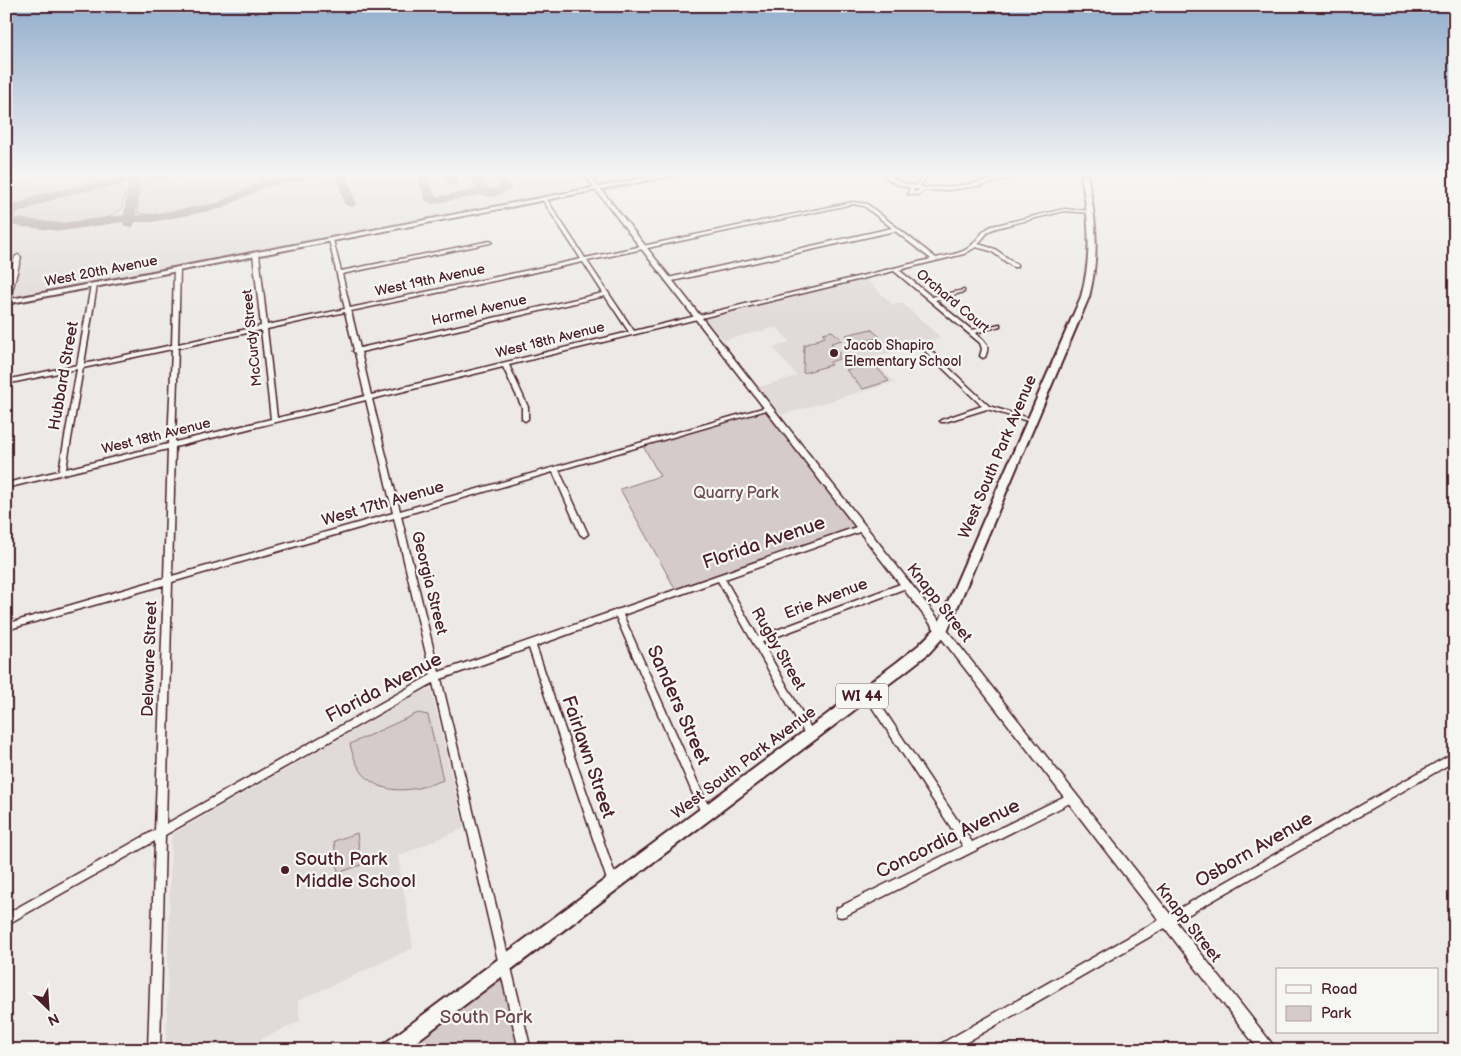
<svg xmlns="http://www.w3.org/2000/svg" width="1461" height="1056" viewBox="0 0 1461 1056" font-family="'Balsamiq Sans',sans-serif">
  <style>
    .built { fill: #e0dad8 }
    .green { fill: #d4cbca; stroke: #8f757a }
    .lines { fill: none; stroke-linecap: round; stroke-linejoin: round }
    .taxiway { fill: #9b8488; fill-rule: evenodd }
    .minor-casing { stroke: #4a1f2b; stroke-width: 3 }
    .tertiary-casing { stroke: #4a1f2b; stroke-width: 3 }
    .secondary-casing { stroke: #4a1f2b; stroke-width: 4 }
    .primary-casing { stroke: #4a1f2b; stroke-width: 4 }
    .minor { fill: #f6f6f2; fill-rule: evenodd }
    .tertiary { fill: #f6f6f2; fill-rule: evenodd }
    .secondary { fill: #f6f6f2; fill-rule: evenodd }
    .primary { fill: #f6f6f2; fill-rule: evenodd }
    .poi-dot { fill: #4a1f2b; stroke: #f6f6f2; stroke-width: 2 }
    .labels { text-anchor: middle; dominant-baseline: central; stroke-width: 4.5; stroke-linejoin: round; paint-order: stroke }
    .far-street-label { font-size: 14px; fill: #4a1f2b; stroke: #f6f6f2 }
    .far-poi-label { font-size: 14px; fill: #4a1f2b; stroke: #f6f6f2; text-anchor: start }
    .shield { fill: #f6f6f2; stroke: #7e6067; stroke-width: 1 }
    .shield-label { font-size: 15px; font-weight: bold; fill: #4a1f2b }
    .street-label { font-size: 16px; fill: #4a1f2b; stroke: #f6f6f2 }
    .park-label { font-size: 16px; fill: #6c4a53; stroke: #f6f6f2 }
    .near-street-label { font-size: 19px; fill: #4a1f2b; stroke: #f6f6f2 }
    .near-poi-label { font-size: 19px; fill: #4a1f2b; stroke: #f6f6f2; text-anchor: start }
    .near-park-label { font-size: 19px; fill: #6c4a53; stroke: #f6f6f2 }
  </style>
  <rect width="100%" height="100%" fill="#ece9e6"/>
  <filter id="ink" filterUnits="userSpaceOnUse"><feTurbulence type="fractalNoise" baseFrequency=".02" numOctaves="2"/><feDisplacementMap in="SourceGraphic" scale="10" xChannelSelector="R" yChannelSelector="G"/><feConvolveMatrix kernelMatrix="1 2 1 2 8 2 1 2 1" color-interpolation-filters="sRGB"/></filter>
  <g filter="url(#ink)">
    <g class="built">
      <polygon points="6,175 662,175 6,299"/>
      <polygon points="1169,175 1227,175 1187,185"/>
      <polygon points="866,279 893,305 902,303 941,338 871,358 894,382 781,415 759,387 797,376 773,347 790,342 777,327 724,340 705,319"/>
      <polygon points="431,689 464,828 398,856 413,948 298,1001 300,1021 245,1047 245,1050 166,1050 171,839 173,834 425,690"/>
    </g>
    <g class="green">
      <polygon points="6,175 123,175 103,183 41,194 6,210"/>
      <polygon points="181,175 306,175 261,183 217,205 156,216 138,213 138,195 144,183"/>
      <path d="M109 187H121L125 193 122 209C96 231 46 223 15 220L13 217C25 195 85 191 109 187Z"/>
      <polygon points="871,329 880,337 854,344 846,335"/>
      <polygon points="832,331 842,340 831,343 839,352 839,359 830,362 831,365 803,373 804,345 825,337 823,333"/>
      <polygon points="873,363 889,381 863,389 846,370"/>
      <polygon points="768,408 862,528 677,592 620,489 660,476 642,444"/>
      <path d="M418 713 428 715 443 780C402 797 361 796 350 744Z"/>
      <polygon points="357,833 361,865 338,873 334,841"/>
      <polygon points="506,963 525,1050 389,1050"/>
    </g>
    <g class="lines">
      <g class="taxiway">
        <path d="M129 175H173L168 178 140 183 136 215 152 214 217 203 262 181 293 175H318L313 178 265 187 220 209 152 222H135L133 227H125L123 222 61 231 6 225V209C45 190 87 183 129 177ZM128 184 124 215 61 223 6 217 66 195Z"/>
        <polygon points="337,175 348,175 356,204 354,206 350,207 344,204"/>
        <polygon points="416,175 427,175 436,197 477,189 469,175 480,175 488,189 500,188 494,175 505,175 512,189 494,197 481,195 432,204 426,201"/>
        <polygon points="444,175 455,175 458,183 456,185 448,185"/>
      </g>
      <g class="minor-casing">
        <g id="minor">
          <polygon points="585,175 590,175 600,189 600,190 596,190"/>
          <path d="M882 175H888L900 182 916 186 923 175H927L920 187C941 188 960 186 980 182 992 179 1004 175 1016 175 993 185 949 192 924 190L918 195 908 194 910 188 896 184ZM914 189H919L917 192H913Z"/>
          <path d="M542 198H546L585 258 853 202 867 204 936 258C948 255 963 254 972 245 980 237 982 230 992 226L1064 209 1091 211 1093 212 1091 213 1064 211 996 228 989 231 978 244 995 249 1017 265V267H1013L991 251 976 247 964 254 899 270 932 297 964 290V292L935 300 972 330 1000 324V326L975 333C985 341 991 344 985 357L983 358 980 356 982 349 980 343 894 271 509 365 528 407V419L525 421 522 419V407L503 367 372 399 400 511 766 407 768 406 771 408 770 409 559 470 588 534 584 537 580 534 553 472 401 516 439 672 614 611 615 610 620 609 862 525 865 526 866 528 865 530 725 579 758 637 903 583H909L910 585 909 587 762 642 813 732 815 735 813 738 810 739 807 738 718 581 623 615 711 812 710 815 706 817 702 815 616 617 536 646 618 883 617 887 613 888 609 887 608 883 529 648 441 679 531 1050H519L433 683 165 835 160 1050H148L155 841 6 925V914L155 830 164 585 6 630V624L164 578 168 449 6 488V483L59 471 77 369 6 384V380L77 365 91 285 94 283 97 285 84 364 172 345 174 269 177 267 180 269 178 344 261 326 253 254 256 252 259 254 267 325 345 309 329 240 331 239 333 240 341 271 490 241 492 242 490 243 342 274 350 308 581 259 542 199ZM853 204 864 206 892 228 668 278 665 280 668 282 895 231 931 259 634 331 587 261ZM583 262 603 293 360 348 351 311ZM605 296 629 332 371 395 361 352ZM345 312 354 350 353 351 355 353 365 396 277 418 267 329ZM261 330 271 419 175 442 178 348ZM172 349 168 444 66 469 83 368ZM366 400 393 513 172 576 175 447ZM394 518 431 675 166 824 172 582Z"/>
          <polygon points="18,255 21,257 9,302 6,304 6,291 15,257"/>
          <polygon points="926,347 928,348 989,406 1035,420 1036,421 1035,422 1031,422 987,409 945,422 941,422 940,421 941,420 982,406 924,350 923,349"/>
          <polygon points="867,688 870,689 972,842 1071,793 1074,795 1076,798 1074,801 845,916 841,917 837,916 836,912 837,908 963,846 864,695 863,692 864,689"/>
          <polygon points="1455,752 1455,761 953,1050 935,1050 937,1046"/>
        </g>
      </g>
      <g class="tertiary-casing">
        <polygon id="tertiary" points="596,188 600,188 1273,1045 1275,1050 1259,1050 596,190"/>
      </g>
      <g class="secondary-casing">
        <polygon id="secondary" points="661,175 675,175 6,304 6,300"/>
      </g>
      <g class="primary-casing">
        <path id="primary" d="M1081 175H1087C1096 219 1100 253 1089 297L946 634 929 653 906 671 405 1050H381L384 1044 896 663 919 645 937 627 1081 297C1093 253 1089 219 1081 175Z"/>
      </g>
      <use href="#minor" class="minor"/>
      <use href="#tertiary" class="tertiary"/>
      <use href="#secondary" class="secondary"/>
      <use href="#primary" class="primary"/>
    </g>
  </g>
  <linearGradient id="sky" x2="0" y2="1"><stop stop-color="#92adcc"/><stop offset="0.54" stop-color="#f6f5f4"/><stop offset="1" stop-color="#f6f5f4" stop-opacity="0"/></linearGradient>
  <rect width="1461" height="323" fill="url(#sky)"/>
  <g class="poi-dot">
    <circle cx="834" cy="353" r="5"/>
    <circle cx="285" cy="870" r="5"/>
  </g>
  <g class="labels">
    <g class="far-street-label">
      <text transform="translate(101 271) rotate(-11)">West 20th Avenue</text>
      <text transform="translate(430 280) rotate(-12)">West 19th Avenue</text>
      <text transform="translate(953 301) rotate(40)">Orchard Court</text>
      <text transform="translate(479 310) rotate(-13)">Harmel Avenue</text>
      <text transform="translate(252 338) rotate(-96)">McCurdy Street</text>
      <text transform="translate(550 340) rotate(-14)">West 18th Avenue</text>
      <text transform="translate(156 436) rotate(-14)">West 18th Avenue</text>
    </g>
    <g class="far-poi-label">
      <text x="844" y="345">Jacob Shapiro<tspan x="844" dy="16">Elementary School</tspan></text>
    </g>
    <rect class="shield" x="836" y="683.5" width="52" height="25" rx="4"/>
    <g class="shield-label">
      <text x="862" y="696">WI 44</text>
    </g>
    <g class="street-label">
      <text transform="translate(64 376) rotate(-80)">Hubbard Street</text>
      <text transform="translate(998 457) rotate(-67)">West South Park Avenue</text>
      <text transform="translate(383 504) rotate(-16)">West 17th Avenue</text>
      <text transform="translate(429 583) rotate(76)">Georgia Street</text>
      <text transform="translate(826 599) rotate(-21)">Erie Avenue</text>
      <text transform="translate(939 603) rotate(52)">Knapp Street</text>
      <text transform="translate(778 649) rotate(60)">Rugby Street</text>
      <text transform="translate(150 659) rotate(-88)">Delaware Street</text>
      <text transform="translate(744 763) rotate(-37)">West South Park Avenue</text>
      <text transform="translate(1188 923) rotate(52)">Knapp Street</text>
    </g>
    <g class="park-label">
      <text x="736" y="493">Quarry Park</text>
    </g>
    <g class="near-street-label">
      <text transform="translate(764 543) rotate(-19)">Florida Avenue</text>
      <text transform="translate(384 688) rotate(-28)">Florida Avenue</text>
      <text transform="translate(678 705) rotate(66)">Sanders Street</text>
      <text transform="translate(588 757) rotate(71)">Fairlawn Street</text>
      <text transform="translate(948 839) rotate(-26)">Concordia Avenue</text>
      <text transform="translate(1254 850) rotate(-30)">Osborn Avenue</text>
    </g>
    <g class="near-poi-label">
      <text x="295" y="859">South Park<tspan x="295" dy="22">Middle School</tspan></text>
    </g>
    <g class="near-park-label">
      <text x="486" y="1017">South Park</text>
    </g>
  </g>
  <rect width="1461" height="1056" fill="none" stroke="#f6f6f2" stroke-width="25"/>
  <rect x="12" y="12" width="1436" height="1031" fill="none" stroke="#4a1f2b" stroke-width="2" filter="url(#ink)"/>
  <rect x="1276" y="968" width="162" height="65" fill="#f6f6f2" stroke="#b1a0a2"/>
  <rect x="1286" y="985" width="25" height="8" fill="#f6f6f2" stroke="#b1a0a2"/>
  <text x="1321" y="994" font-size="15" fill="#4a1f2b">Road</text>
  <rect x="1286" y="1006" width="25" height="15" fill="#d4cbca" stroke="#b1a0a2"/>
  <text x="1321" y="1018" font-size="15" fill="#4a1f2b">Park</text>
  <g transform="translate(48 1008) rotate(155)" stroke="#f6f6f2" stroke-width="4" paint-order="stroke">
  <path d="M0-4L9 19L0 12L-9 19Z" fill="#4a1f2b"/>
  <text y="-8" font-size="14" font-weight="bold" text-anchor="middle" fill="#4a1f2b">N</text>
  </g>
</svg>
